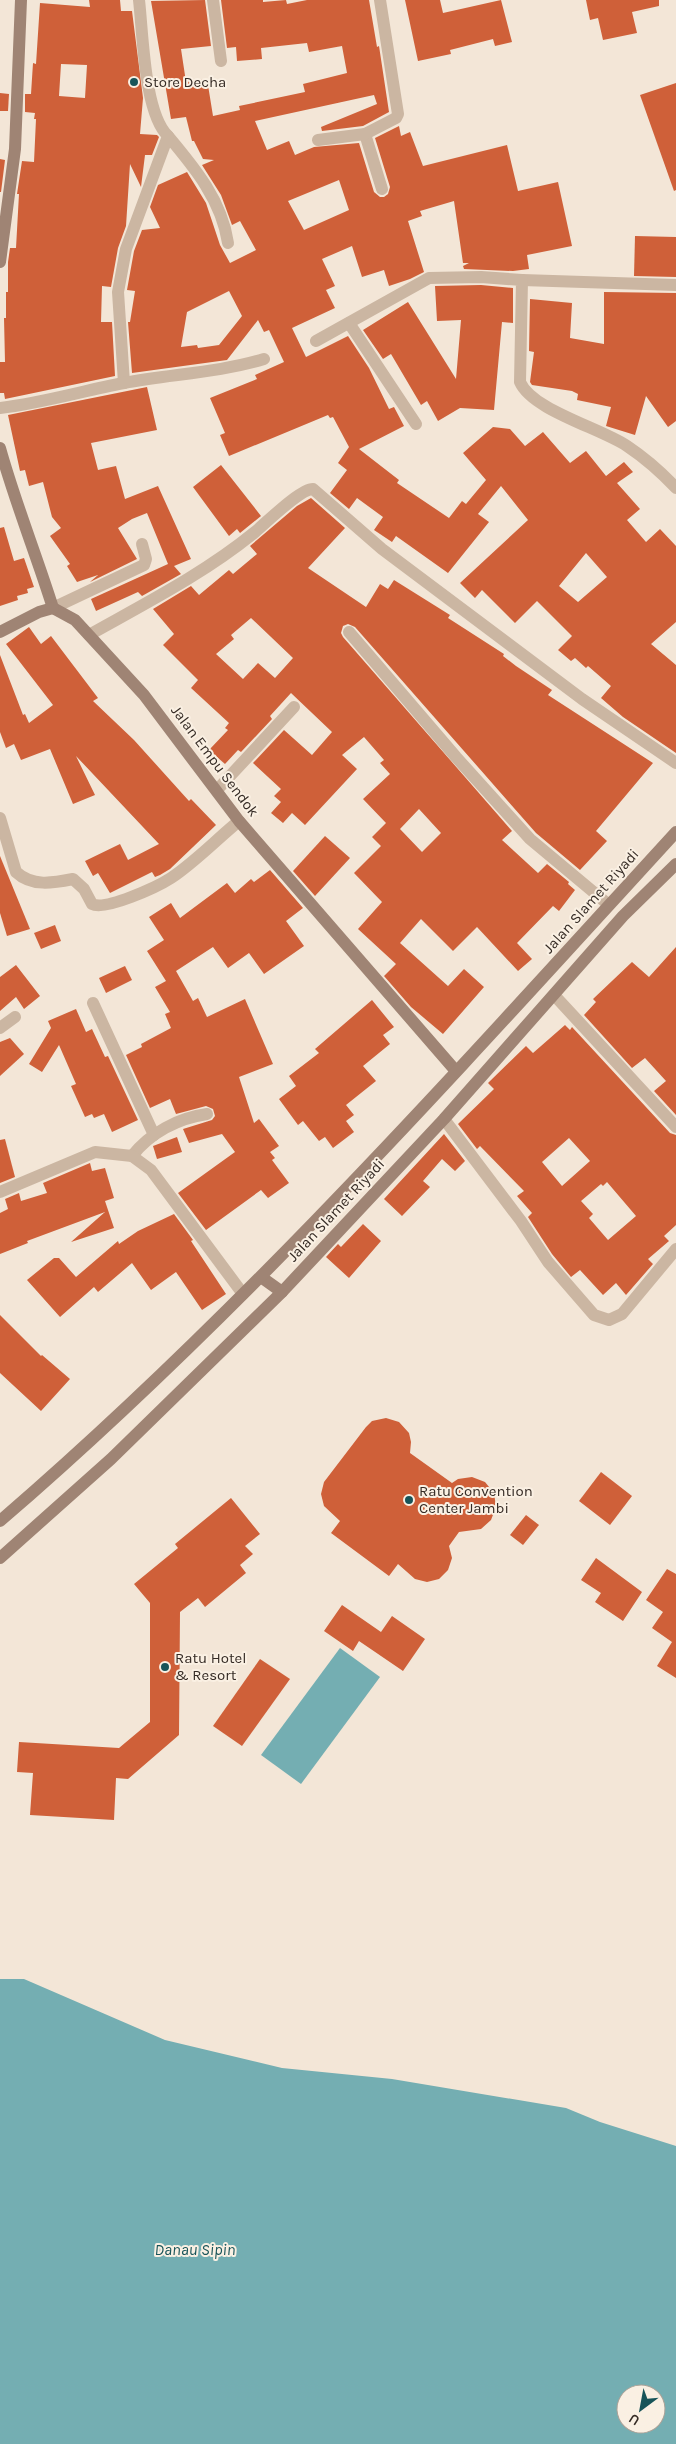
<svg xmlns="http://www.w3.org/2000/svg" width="676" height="2444" viewBox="0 0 676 2444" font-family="Karla,sans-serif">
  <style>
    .water { fill: #74aeb2; fill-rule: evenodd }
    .building { fill: #cf6039; fill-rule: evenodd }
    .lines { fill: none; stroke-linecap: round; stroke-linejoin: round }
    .street { stroke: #cbb6a2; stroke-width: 12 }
    .secondary { stroke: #9f8474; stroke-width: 12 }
    .poi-dot { fill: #185459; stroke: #faf0e3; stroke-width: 2 }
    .labels { text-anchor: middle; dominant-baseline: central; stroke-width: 4; stroke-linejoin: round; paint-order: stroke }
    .poi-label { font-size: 15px; fill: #352b25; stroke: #faf0e3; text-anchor: start }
    .street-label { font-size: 15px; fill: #352b25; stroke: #faf0e3 }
    .water-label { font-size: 16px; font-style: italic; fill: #185459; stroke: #faf0e3 }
  </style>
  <rect width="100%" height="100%" fill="#f3e6d7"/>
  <g class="water">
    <polygon points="340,1648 380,1677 301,1784 261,1755"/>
    <path d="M0 1979H24L165 2040 282 2068 392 2079 566 2108 600 2122 676 2146V2444H0ZM626 2394H656V2424H626Z"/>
  </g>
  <g class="building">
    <path d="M89 0H120L121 11H132L143 98 140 134 157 135 159 137 152 155H145L141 187 130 164 126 226 118 248 111 287 102 286 101 322H112L115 376 5 399 4 393H0V362H5L4 318H6V292H8V262L10 248H16L19 194H17L22 161 34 162 36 119H34L35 113 25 112V94H31L33 63 36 64 40 3 90 7ZM61 64 87 65 85 98 59 96Z"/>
    <path d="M205 0 211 46 181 49 186 82 207 79 213 116 240 110 239 106 305 92 303 84 347 73 342 46 309 52 307 43 261 48 262 59 237 61 236 47 227 48 221 0H263V2L286 0 287 4 307 0H369L377 47 379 46 389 112 363 126 322 131 321 127 377 104 374 95 255 121 267 150 289 141 295 155 314 147 359 143 374 192 380 197H384L388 194 390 187 375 138 399 126 401 136 410 132 423 166 507 145 518 191 558 182 572 246 527 255 529 269 513 271 464 269 463 266 469 263H463L454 201 420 211 422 216 408 221 424 272 410 279 389 286 384 270 362 277 352 246 322 259 335 286 326 290 335 308 292 328 306 357 348 336 369 368 389 409 394 407 404 426 359 449 399 480 397 483 449 518 462 501 466 504 486 480 463 453 493 427 510 429 525 446 543 432 570 463 586 451 606 476 624 462 633 472 617 483 640 509 627 520 646 542 660 529 676 546V622L651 644 676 665V753L623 717 601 698 611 686 588 666 586 668 575 658 571 661 558 650 572 636 537 601 515 623 482 590 475 598 460 583 528 520 501 486 478 514 489 522 448 573 396 536 392 542 374 530 383 517 357 498 349 509 330 493 347 470 338 463 349 447 333 417 330 418 328 415 229 456 220 435 225 433 210 398 257 379 255 375 284 362 269 330 264 332 258 320 227 360 132 373 128 322H130L135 291 127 290 134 251 142 230 160 228 150 207 158 185 187 172 206 203 220 245 230 263 256 250 240 221 232 225 221 195 202 165 214 160 203 159 194 141H192L186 117 171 119 151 1ZM339 180 349 210 304 230 288 201ZM229 291 242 316 219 345 198 348 197 345 181 347 187 312ZM586 553 607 577 578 602 559 586Z"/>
    <polygon points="405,0 440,0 443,13 501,0 512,42 495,46 493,39 450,50 451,54 418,61"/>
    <polygon points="586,0 659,0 659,6 632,12 637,33 603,40 598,18 590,20"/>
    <polygon points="676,83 676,190 674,191 640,95"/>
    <polygon points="0,93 9,94 8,111 0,111"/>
    <polygon points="0,159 5,160 1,192 0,192"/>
    <polygon points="635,236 676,237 676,277 634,276"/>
    <polygon points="481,285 513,288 513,323 502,322 494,410 460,408 438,421 427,401 421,405 391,354 383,359 363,330 408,302 456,379 461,320 437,321 435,286"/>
    <polygon points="604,292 676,293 676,421 668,427 646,396 635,435 606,426 611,407 577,400 578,394 572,391 532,385 530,382 534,352 529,351 530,299 572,303 570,338 604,344"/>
    <polygon points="147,387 157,430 91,443 98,470 116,466 125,499 158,486 191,559 174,566 181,574 142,596 138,592 96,611 91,599 168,564 147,513 132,519 118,528 137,559 90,582 98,575 77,582 67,566 70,564 50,536 61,528 52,517 43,482 29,486 25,470 20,471 8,415"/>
    <polygon points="221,465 261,516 240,533 237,529 229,536 193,487"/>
    <path d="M311 498 345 528 308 568 366 607 380 584 388 589 394 580 450 615 448 618 504 654 503 656 516 666 552 690 548 695 653 763 596 831 607 841 580 870 536 833 355 627 348 624 343 626 341 633 343 637 512 831 502 840 538 873 547 864 569 882 568 884 575 890 559 911 553 906 517 943 532 959 518 971 477 927 453 951 421 919 400 943 448 986 464 969 484 987 443 1034 411 1007 384 976 396 964 358 929 382 902 354 873 381 846 372 837 386 823 363 799 390 774 380 763 384 760 364 737 342 755 357 769 305 825 292 813 283 823 271 813 281 802 274 796 281 789 253 763 284 730 312 755 332 732 291 693 270 716 272 719 241 752 238 750 225 764 209 750 228 730 225 728 229 723 191 688 198 680 163 645 174 634 153 609 191 586 199 595 229 570 233 574 257 554 250 546 297 506ZM251 618 293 658 275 678 258 663 243 679 216 654 234 639 231 635ZM419 809 441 833 422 852 400 829Z"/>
    <polygon points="4,527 14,561 24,558 34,587 27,589 28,593 17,596 18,600 0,606 0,528"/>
    <polygon points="29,627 41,644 51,636 98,698 93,701 134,740 189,801 191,799 216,825 170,869 160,875 155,877 152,872 110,893 98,873 93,876 85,861 120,844 128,860 159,844 76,756 95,795 73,804 50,749 21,760 14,744 6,748 0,732 0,655 23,715 25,714 29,723 53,705 6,644"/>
    <polygon points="325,836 350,858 315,896 293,871"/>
    <polygon points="0,856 30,929 7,936 0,913"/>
    <polygon points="270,870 303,908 286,921 304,946 264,974 249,953 228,968 213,947 176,971 193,1001 198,998 207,1017 245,999 273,1064 239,1077 254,1123 259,1119 279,1146 270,1152 275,1158 272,1160 289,1183 268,1198 261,1190 206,1230 178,1193 235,1152 222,1134 189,1143 183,1129 212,1120 215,1116 213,1109 206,1106 176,1114 170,1099 150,1108 126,1055 142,1047 141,1044 171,1028 165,1014 170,1012 155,987 166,981 147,951 164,940 149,917 171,903 180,918 227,883 235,893 251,879 254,882"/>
    <polygon points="55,925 61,941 41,949 34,933"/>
    <polygon points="676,947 676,1115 654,1091 666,1081 645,1058 632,1068 584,1015 596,1002 593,999 632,962 649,977"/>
    <polygon points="16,965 40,996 24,1009 16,997 0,1011 0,977"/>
    <polygon points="125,966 132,980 106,993 99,978"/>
    <polygon points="372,1000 394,1027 383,1035 390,1044 363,1066 376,1081 346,1105 354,1115 346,1121 354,1132 333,1148 325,1137 319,1141 303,1121 298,1125 279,1099 296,1086 289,1076 319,1053 315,1049"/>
    <polygon points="76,1009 86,1032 92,1029 105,1057 108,1056 138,1120 112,1132 104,1114 94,1118 92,1114 85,1117 71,1086 76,1084 59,1045 42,1072 29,1064 51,1028 48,1021"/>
    <path d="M565 1025 570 1030 572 1027 670 1133 676 1135V1225L664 1236 669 1241 648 1259 653 1264 626 1295 616 1283 603 1295 580 1270 571 1277 552 1254 528 1217 532 1213 517 1196 524 1191 480 1146 477 1149 458 1124 494 1089 488 1083 526 1046 533 1053ZM569 1138 590 1161 562 1186 542 1162ZM607 1182 636 1216 608 1240 589 1218 593 1214 581 1201 601 1184 603 1186Z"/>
    <polygon points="10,1038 24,1054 0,1076 0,1042"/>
    <polygon points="444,1134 465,1161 455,1171 442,1159 423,1181 430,1187 402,1216 384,1199"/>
    <polygon points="177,1137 182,1152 157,1159 153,1146"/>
    <polygon points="5,1139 15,1177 0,1183 0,1140"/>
    <polygon points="90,1163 92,1171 105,1168 114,1198 105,1201 114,1228 71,1242 105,1212 27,1241 28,1243 0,1254 0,1213 8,1209 5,1199 19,1193 21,1201 47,1193 43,1183"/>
    <polygon points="174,1214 193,1240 191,1241 226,1294 202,1310 176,1272 151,1290 132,1263 98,1292 94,1287 60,1317 27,1280 54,1258 59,1258 76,1277 118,1241 119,1244 138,1231"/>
    <polygon points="363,1224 381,1241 349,1278 326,1257 338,1244 341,1247"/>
    <polygon points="0,1315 41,1356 42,1355 70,1379 41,1411 0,1373"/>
    <polygon points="386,1418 399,1422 409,1433 411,1442 410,1453 452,1483 458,1479 472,1477 485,1482 494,1493 496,1507 491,1520 481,1529 459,1532 449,1546 452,1558 448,1570 439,1579 427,1582 415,1579 398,1564 389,1576 331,1533 340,1521 324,1506 321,1494 324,1482 366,1427 372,1421"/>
    <polygon points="601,1472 632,1496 610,1525 579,1501"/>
    <polygon points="231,1498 260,1534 245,1546 253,1554 240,1565 246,1573 205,1607 198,1598 180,1612 179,1735 128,1779 116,1778 114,1820 30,1815 33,1773 17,1772 19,1742 119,1748 150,1722 150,1603 134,1584 178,1548 175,1544"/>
    <polygon points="526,1515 539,1525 523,1545 510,1535"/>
    <polygon points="596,1558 642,1592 623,1621 595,1602 601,1593 581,1580"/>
    <polygon points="667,1569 676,1574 676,1678 657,1666 672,1642 652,1628 663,1612 646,1600"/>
    <polygon points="342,1605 381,1632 392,1616 425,1639 403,1671 359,1641 353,1651 324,1631"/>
    <polygon points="260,1659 290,1679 242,1746 213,1726"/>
  </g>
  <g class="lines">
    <g class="street">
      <polyline points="213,0 221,61"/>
      <polyline points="365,134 382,189"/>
      <path d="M168 136C195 168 222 201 228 243"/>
      <polyline points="318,140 365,134 396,118 398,114 380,0"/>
      <polyline points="522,280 676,285"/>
      <polyline points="349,323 416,424"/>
      <path d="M316 341 429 278 481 277 522 280 520 382C532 410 600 428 627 446 645 458 661 472 676 488"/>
      <path d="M124 383 118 292 126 249 168 136C144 113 143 34 139 0"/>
      <path d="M0 408C42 403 82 391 124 383 170 374 218 373 264 359"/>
      <polyline points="53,608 144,565 146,559 142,544"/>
      <polyline points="349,632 456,757 530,839 609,905"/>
      <path d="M89 635C146 603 205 573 255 532 267 522 300 489 313 489L382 549 582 699 676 763"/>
      <polyline points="217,790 294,707"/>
      <path d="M0 818 16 872C32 887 53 883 73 879L84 889 92 904C105 911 157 887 171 878 195 862 217 839 239 821"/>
      <polyline points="555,996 676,1127"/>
      <polyline points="93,1003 154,1135"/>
      <polyline points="0,1028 15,1017"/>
      <polyline points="444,1119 521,1221 548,1262 594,1315 609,1320 622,1314 676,1249"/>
      <path d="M132 1156C150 1133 178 1118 207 1114"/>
      <polyline points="0,1192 95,1152 132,1156 151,1170 243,1294"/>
    </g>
    <g class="secondary">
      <polyline points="0,262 15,149 21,0"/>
      <path d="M0 448C15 502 36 554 53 608L75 620 144 695 239 821 455 1070"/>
      <polyline points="0,632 39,612 53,608"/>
      <polyline points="261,1277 282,1292"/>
      <path d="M0 1521C244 1311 459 1069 676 832"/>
      <polyline points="0,1558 111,1459 282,1292 444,1119 623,916 676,864"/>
    </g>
  </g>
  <g class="poi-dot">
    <circle cx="134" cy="82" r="5"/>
    <circle cx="409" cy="1500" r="5"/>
    <circle cx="165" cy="1667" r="5"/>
  </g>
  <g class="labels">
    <g class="poi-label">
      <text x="144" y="82">Store Decha</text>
      <text x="419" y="1491">Ratu Convention<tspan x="419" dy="17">Center Jambi</tspan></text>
      <text x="175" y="1658">Ratu Hotel<tspan x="175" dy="17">&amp; Resort</tspan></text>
    </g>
    <g class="street-label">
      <text transform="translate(215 761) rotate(53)">Jalan Empu Sendok</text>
      <text transform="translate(591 901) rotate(-48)">Jalan Slamet Riyadi</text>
      <text transform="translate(336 1210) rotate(-47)">Jalan Slamet Riyadi</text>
    </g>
    <g class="water-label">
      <text x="195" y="2249">Danau Sipin</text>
    </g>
  </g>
  <g transform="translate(641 2409) rotate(212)"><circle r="24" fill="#faf0e3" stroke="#aba197"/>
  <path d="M0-4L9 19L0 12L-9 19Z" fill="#185459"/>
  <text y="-8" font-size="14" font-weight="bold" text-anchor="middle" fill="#352b25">U</text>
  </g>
</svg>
